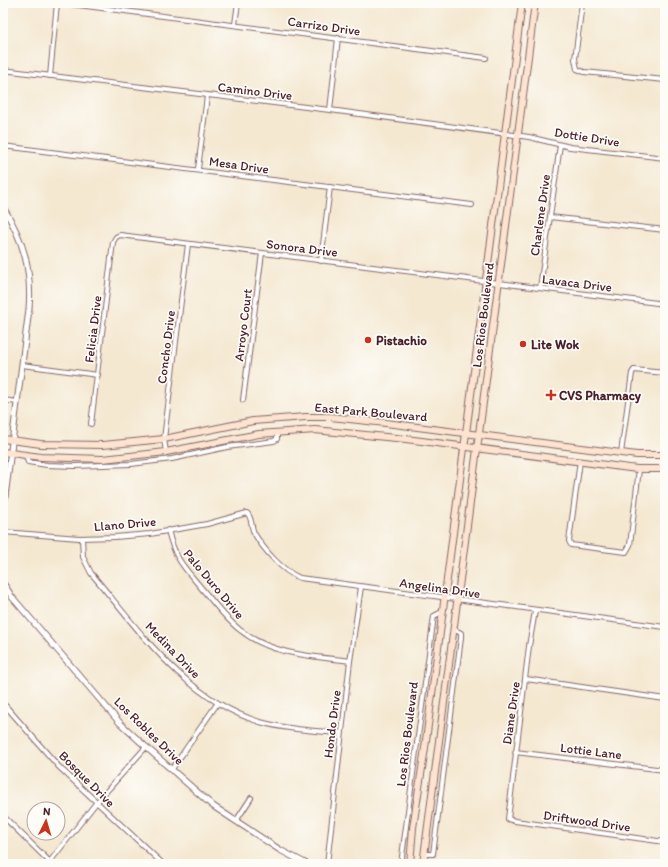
<svg xmlns="http://www.w3.org/2000/svg" width="668" height="867" viewBox="0 0 668 867" font-family="Itim,sans-serif">
  <style>
    .lines { fill: none; stroke-linecap: round; stroke-linejoin: round }
    .minor-casing { stroke: #866565; stroke-width: 6 }
    .tertiary-casing { stroke: #866565; stroke-width: 7 }
    .secondary-casing { stroke: #866565; stroke-width: 8 }
    .minor { stroke: #fff; stroke-width: 4 }
    .tertiary { stroke: #fff; stroke-width: 5 }
    .secondary { stroke: #fde4d1; stroke-width: 6 }
    .poi-dot { fill: #c8321e; stroke: #fdfcf7; stroke-width: 1.5 }
    .labels { text-anchor: middle; dominant-baseline: central; stroke-width: 3.5; stroke-linejoin: round; paint-order: stroke }
    .street-label { font-size: 13px; fill: #4a1f2b; stroke: #fdfcf7 }
    .poi-label { font-size: 13px; font-weight: bold; fill: #4a1f2b; stroke: #fdfcf7; text-anchor: start }
  </style>
  <rect width="100%" height="100%" fill="#fdfcf7"/>
  <filter id="ink" filterUnits="userSpaceOnUse"><feTurbulence type="fractalNoise" baseFrequency=".025" numOctaves="2"/><feDisplacementMap in="SourceGraphic" scale="8" xChannelSelector="R" yChannelSelector="G"/><feConvolveMatrix kernelMatrix="1 2 1 2 8 2 1 2 1" color-interpolation-filters="sRGB"/></filter>
  <filter id="wash" filterUnits="userSpaceOnUse"><feTurbulence type="fractalNoise" baseFrequency=".012" numOctaves="4" result="noise"/><feDisplacementMap in="SourceGraphic" scale="16" xChannelSelector="R" yChannelSelector="G"/><feGaussianBlur stdDeviation="0.9" result="paint"/><feColorMatrix in="noise" values="0 0 0 0 0 0 0 0 0 0 0 0 0 0 0 0 0 1.4 0 .05"/><feComposite in="paint" operator="in"/></filter>
  <g filter="url(#wash)">
    <rect width="100%" height="100%" fill="#f4e8d1"/>
  </g>
  <g filter="url(#ink)">
    <g class="lines">
      <g class="minor-casing">
        <g id="minor">
          <polyline points="63,3 486,58"/>
          <polyline points="582,3 575,59 577,69 584,72 665,80"/>
          <polyline points="658,3 665,5"/>
          <polyline points="235,24 238,3"/>
          <polyline points="3,70 330,110 529,137 570,147 665,158"/>
          <polyline points="50,76 57,3"/>
          <polyline points="330,110 338,38"/>
          <polyline points="3,146 472,205"/>
          <polyline points="198,169 207,96"/>
          <polyline points="550,217 665,230"/>
          <polyline points="321,261 330,187"/>
          <polyline points="540,288 560,145"/>
          <polyline points="22,365 98,375"/>
          <polyline points="3,400 17,402"/>
          <polyline points="243,400 262,253"/>
          <polyline points="91,424 113,242 116,237 120,235 665,304"/>
          <polyline points="166,452 164,439 188,244"/>
          <polyline points="621,453 632,373 634,370 665,373"/>
          <polyline points="26,456 28,462 47,465 75,466 131,464 172,459 227,447 274,441 277,439 277,432"/>
          <polyline points="580,461 569,541 571,545 626,552 630,545 639,469"/>
          <path d="M168 530C175 560 184 567 203 590 215 604 226 619 240 630 271 655 311 656 350 661"/>
          <path d="M3 532 79 538 115 537 150 534 207 524 247 513C252 517 251 527 254 533 264 550 282 571 300 578L665 627"/>
          <path d="M82 538 83 557 91 573C139 630 185 699 260 722 285 729 314 731 341 733"/>
          <polyline points="535,611 529,646 508,819 515,821 665,842"/>
          <polyline points="526,679 665,699"/>
          <polyline points="3,703 59,767 163,864"/>
          <polyline points="515,752 665,770"/>
          <polyline points="172,769 217,704"/>
          <polyline points="3,816 52,864"/>
          <polyline points="236,821 251,798"/>
          <polyline points="424,854 433,854 461,638 461,633 453,629"/>
          <polyline points="48,864 96,803 146,747"/>
          <polyline points="327,864 350,661 361,587"/>
          <polyline points="401,864 434,616 442,612"/>
        </g>
      </g>
      <g class="tertiary-casing">
        <g id="tertiary">
          <path d="M3 207C24 241 32 270 29 309L3 513"/>
          <polyline points="3,583 12,597 120,723 146,747 213,806 280,850 307,864"/>
        </g>
      </g>
      <g class="secondary-casing">
        <g id="secondary">
          <polyline points="3,439 41,444 103,445 164,439 253,421 306,417 331,417 386,423 637,455 665,455"/>
          <polyline points="3,452 41,457 103,459 166,452 259,434 315,430 406,439 637,469 665,469"/>
          <polyline points="410,864 413,828 425,748 522,3"/>
          <polyline points="423,864 535,3"/>
        </g>
      </g>
      <use href="#minor" class="minor"/>
      <use href="#tertiary" class="tertiary"/>
      <use href="#secondary" class="secondary"/>
    </g>
  </g>
  <g class="poi-dot">
    <circle cx="368" cy="340" r="4"/>
    <circle cx="523" cy="344" r="4"/>
    <path d="M549 389h4v4h4v4h-4v4h-4v-4h-4v-4h4z"/>
  </g>
  <g class="labels">
    <g class="street-label">
      <text transform="translate(324 26) rotate(8)">Carrizo Drive</text>
      <text transform="translate(255 91) rotate(7)">Camino Drive</text>
      <text transform="translate(587 137) rotate(9)">Dottie Drive</text>
      <text transform="translate(239 165) rotate(8)">Mesa Drive</text>
      <text transform="translate(540 215) rotate(-82)">Charlene Drive</text>
      <text transform="translate(302 248) rotate(7)">Sonora Drive</text>
      <text transform="translate(577 283) rotate(7)">Lavaca Drive</text>
      <text transform="translate(483 315) rotate(-83)">Los Rios Boulevard</text>
      <text transform="translate(243 325) rotate(-83)">Arroyo Court</text>
      <text transform="translate(93 329) rotate(-83)">Felicia Drive</text>
      <text transform="translate(166 347) rotate(-83)">Concho Drive</text>
      <text transform="translate(371 412) rotate(5)">East Park Boulevard</text>
      <text transform="translate(125 524) rotate(-5)">Llano Drive</text>
      <text transform="translate(214 584) rotate(50)">Palo Duro Drive</text>
      <text transform="translate(440 588) rotate(8)">Angelina Drive</text>
      <text transform="translate(173 650) rotate(46)">Medina Drive</text>
      <text transform="translate(511 713) rotate(-82)">Diane Drive</text>
      <text transform="translate(332 724) rotate(-83)">Hondo Drive</text>
      <text transform="translate(149 731) rotate(44)">Los Robles Drive</text>
      <text transform="translate(407 734) rotate(-83)">Los Rios Boulevard</text>
      <text transform="translate(591 751) rotate(7)">Lottie Lane</text>
      <text transform="translate(87 779) rotate(45)">Bosque Drive</text>
      <text transform="translate(587 821) rotate(8)">Driftwood Drive</text>
    </g>
    <g class="poi-label">
      <text x="376" y="340">Pistachio</text>
      <text x="531" y="344">Lite Wok</text>
      <text x="559" y="395">CVS Pharmacy</text>
    </g>
  </g>
  <rect width="668" height="867" fill="none" stroke="#fdfcf7" stroke-width="16"/>
  <g transform="translate(46 821) rotate(5)"><circle r="19" fill="#fdfcf7" stroke="#b5a4a5"/>
  <path d="M0-3L7 15L0 10L-7 15Z" fill="#c8321e"/>
  <text y="-6" font-size="11" font-weight="bold" text-anchor="middle" fill="#4a1f2b">N</text>
  </g>
</svg>
